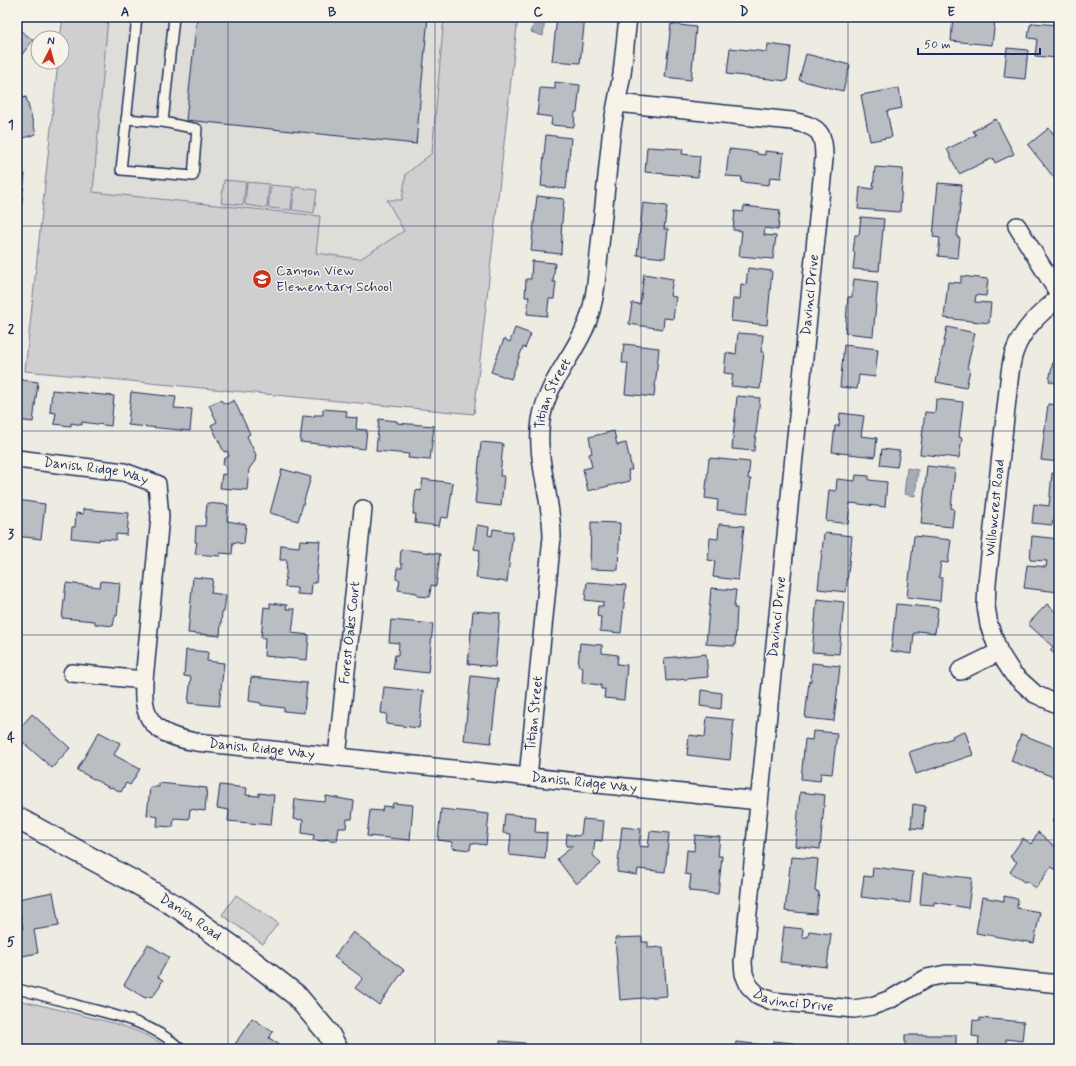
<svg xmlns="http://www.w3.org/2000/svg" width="1076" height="1066" viewBox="0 0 1076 1066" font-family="Mynerve,sans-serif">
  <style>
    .built { fill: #deddd8 }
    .green { fill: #cfcfcf; stroke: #757f96 }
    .water { fill: #a6abb5; stroke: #6e7992 }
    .building { fill: #babdc2; stroke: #1b2f5e }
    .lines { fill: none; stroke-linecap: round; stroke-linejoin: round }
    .service-casing { stroke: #1b2f5e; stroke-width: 12 }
    .minor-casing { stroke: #1b2f5e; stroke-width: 20 }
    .tertiary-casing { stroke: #1b2f5e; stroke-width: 24 }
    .service { stroke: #f7f3e8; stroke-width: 9 }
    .minor { stroke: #f7f3e8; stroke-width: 17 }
    .tertiary { stroke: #f7f3e8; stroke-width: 21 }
    .grid { fill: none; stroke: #1b2f5e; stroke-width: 1; stroke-opacity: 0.55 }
    .labels { text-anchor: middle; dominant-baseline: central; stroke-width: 3; stroke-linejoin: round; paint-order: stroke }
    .poi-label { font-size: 14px; fill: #1b2f5e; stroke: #f7f3e8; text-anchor: start }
    .street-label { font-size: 14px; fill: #1b2f5e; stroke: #f7f3e8 }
    .neatline { fill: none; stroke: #1b2f5e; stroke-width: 1.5 }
    .grid-label { font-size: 13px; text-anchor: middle; font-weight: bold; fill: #1b2f5e }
  </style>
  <rect width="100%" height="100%" fill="#eeebe2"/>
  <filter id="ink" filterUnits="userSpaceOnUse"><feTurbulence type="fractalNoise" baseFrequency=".025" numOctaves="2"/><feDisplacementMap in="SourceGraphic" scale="8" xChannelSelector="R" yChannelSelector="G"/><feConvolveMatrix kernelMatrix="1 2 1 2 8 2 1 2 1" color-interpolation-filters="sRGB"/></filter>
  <g filter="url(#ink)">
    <polygon class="built" points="63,17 518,17 474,414 25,371 58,62 62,62 62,38 60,38"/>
    <g class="green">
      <polygon points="63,17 108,17 93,192 320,216 316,253 360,259 404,231 387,200 402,200 406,174 432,153 444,17 518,17 474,414 25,371 58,62 62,62 62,38 60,38"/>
      <polygon points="224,180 246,182 243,205 221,203"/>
      <polygon points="247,182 269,184 267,208 245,205"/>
      <polygon points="271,185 293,187 291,210 268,208"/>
      <polygon points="295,187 317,190 314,213 292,210"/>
      <polygon points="236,895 278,923 263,944 222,915"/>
      <path d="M17 1000C37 1004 57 1009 77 1014 109 1022 143 1029 169 1049H17Z"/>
    </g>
    <g class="water">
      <polygon points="533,17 545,17 543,36 531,32 535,22"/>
      <polygon points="907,468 918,470 915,496 904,494"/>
    </g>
    <g class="building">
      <polygon points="197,17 428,17 416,144 186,120"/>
      <polygon points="557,17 585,17 580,63 552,61"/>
      <polygon points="953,17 972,17 972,19 995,21 992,45 951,41"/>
      <polygon points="1032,23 1059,25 1057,58 1035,56 1037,39 1028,38 1030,25 1032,25"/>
      <polygon points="671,24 696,27 691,80 665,77"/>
      <polygon points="17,28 33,40 17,61"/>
      <polygon points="768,44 791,47 787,81 727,74 730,48 767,52"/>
      <polygon points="1007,48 1028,50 1025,79 1004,77"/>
      <polygon points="806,54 850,65 843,91 799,80"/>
      <polygon points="555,82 580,85 577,112 575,112 574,127 551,125 552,117 537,115 540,88 555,89"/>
      <polygon points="899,88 902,108 887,111 892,137 870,141 861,95"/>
      <polygon points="26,97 36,134 17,140 17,100"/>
      <polygon points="996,119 1014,154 995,163 993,158 959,174 947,149 976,135 973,131"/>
      <polygon points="1049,128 1059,141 1059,184 1028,145"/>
      <polygon points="546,135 571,138 566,189 541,186"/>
      <polygon points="647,147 683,149 682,154 700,156 698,177 645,172"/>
      <polygon points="729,149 757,152 757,154 765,155 765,151 784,153 781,178 770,177 769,185 741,182 742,177 726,176"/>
      <polygon points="875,167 903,169 900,212 858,209 860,187 873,189"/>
      <polygon points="17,173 25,174 20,218 17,218"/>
      <polygon points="938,183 962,185 957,237 960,238 958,258 938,256 940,238 933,237"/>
      <polygon points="537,196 564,199 561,234 562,234 561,254 531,251"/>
      <polygon points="643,203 667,206 664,229 668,229 665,258 637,255"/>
      <polygon points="744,206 780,210 778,230 765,228 764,235 776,236 773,259 739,256 742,231 733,230 735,211 743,212"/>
      <polygon points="861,217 884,219 879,271 853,269 855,252 853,252 855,235 859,235"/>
      <polygon points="532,261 555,263 553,282 556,282 554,299 549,299 547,316 527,314 529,297 525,297 526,279 531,279"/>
      <polygon points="748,268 772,271 767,325 731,321 733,299 740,299 741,284 746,285"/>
      <polygon points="644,274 673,279 670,296 676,297 673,319 664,318 663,329 629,324 632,303 640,304"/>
      <polygon points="961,276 988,279 986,296 976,295 975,302 991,303 989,323 944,318 948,282 961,283"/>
      <polygon points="854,279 878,282 873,336 845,333 848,297 852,297"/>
      <polygon points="947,327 975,333 967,368 970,369 966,388 936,382"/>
      <polygon points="515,328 531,334 525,348 523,347 511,379 491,372 504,339 510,342"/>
      <polygon points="738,333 763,335 761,352 764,352 760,389 731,386 733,374 724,373 726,353 736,354"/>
      <polygon points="624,344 659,348 654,397 625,394 628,363 622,363"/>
      <polygon points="844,345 878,349 875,377 859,375 857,389 840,387"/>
      <polygon points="1059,355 1059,384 1049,381 1053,361"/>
      <polygon points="17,379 38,382 33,422 17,420"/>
      <polygon points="52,390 114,396 111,426 82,422 82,425 71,423 71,426 54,424 56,413 50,412"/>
      <polygon points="131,392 176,397 174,408 192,409 190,431 128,425"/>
      <polygon points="737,396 760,398 754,451 732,449"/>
      <polygon points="936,399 963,402 959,437 962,438 959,458 920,454 925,412 935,413"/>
      <polygon points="221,400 222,402 227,404 234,400 250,434 247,436 256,455 255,461 249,469 247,490 220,488 222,474 226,475 226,468 223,465 224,459 229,456 227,451 224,452 211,425 217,422 209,405"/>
      <polygon points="1048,404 1059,405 1059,462 1041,460"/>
      <polygon points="323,409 347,411 346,417 357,418 356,429 367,430 365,449 300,442 303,416 314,417 314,415 323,415"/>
      <polygon points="840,413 864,416 861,436 877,438 875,457 832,452 835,426 839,426"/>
      <polygon points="379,419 397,421 397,423 434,426 430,460 408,458 409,454 376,451"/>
      <polygon points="614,431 617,445 626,443 632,470 628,470 630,481 588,491 583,469 592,467 589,454 592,453 589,437"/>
      <polygon points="481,442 503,444 500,476 504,476 501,506 475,503"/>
      <polygon points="882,449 900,451 897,467 880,465"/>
      <polygon points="709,458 750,462 748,479 751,479 747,513 717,510 718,500 705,498"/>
      <polygon points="927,466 955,469 951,508 954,509 952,527 921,524"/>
      <polygon points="282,469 311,477 298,521 270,513"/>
      <polygon points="1052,473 1059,474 1059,521 1053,520 1052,525 1032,523 1034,504 1049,506"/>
      <polygon points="856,475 869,476 869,480 887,482 885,507 850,503 848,524 826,521 829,490 836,491 837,479 855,481"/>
      <polygon points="423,479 453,483 448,518 441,517 439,526 415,523 416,514 413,514 416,490 421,491"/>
      <polygon points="17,500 45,504 41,539 17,536"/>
      <polygon points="207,503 228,505 227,521 246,524 244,544 233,542 232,554 220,553 220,556 195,554 197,542 195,542 196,526 205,526"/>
      <polygon points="83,509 129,513 127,535 116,534 116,540 99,539 99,541 71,538 72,527 75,527 76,513 83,514"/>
      <polygon points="591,522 620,523 618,570 590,569"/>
      <polygon points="719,524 744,526 738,580 713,577 715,561 708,560 710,538 718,539"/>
      <polygon points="477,525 489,527 488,535 492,536 493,529 513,532 507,582 476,578 480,550 474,549"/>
      <polygon points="824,533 852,536 846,592 818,589"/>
      <polygon points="914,536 951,540 948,563 941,562 939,577 942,578 940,601 907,597"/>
      <polygon points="1032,536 1059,539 1059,592 1024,588 1027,565 1046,567 1047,561 1030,560"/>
      <polygon points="300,540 320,541 316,583 312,583 311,595 297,594 297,588 285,587 287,560 280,560 281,545 299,547"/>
      <polygon points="401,549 440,554 436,586 431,585 430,597 417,596 417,593 398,590 400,580 396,579 397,568 402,568 402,564 400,563"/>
      <polygon points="193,577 213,579 211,593 226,595 224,612 222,612 220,636 188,633"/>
      <polygon points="101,581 120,583 117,616 115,616 113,626 95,624 95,621 62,618 66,583 100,587"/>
      <polygon points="587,582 626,585 621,633 600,631 601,617 597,616 598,606 603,606 603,602 585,600"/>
      <polygon points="711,588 736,590 734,608 737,608 735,646 706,644"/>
      <polygon points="817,599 844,602 839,654 812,652"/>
      <polygon points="270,603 287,605 286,609 295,609 292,633 309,635 307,660 264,656 265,638 261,638 264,607 270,608"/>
      <polygon points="896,604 938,608 935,633 918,631 918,633 914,633 912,654 891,651"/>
      <polygon points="1047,604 1059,615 1059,658 1050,650 1053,647 1028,624"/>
      <polygon points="473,611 500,613 495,667 468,664"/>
      <polygon points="391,620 433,624 428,673 393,669 395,655 398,655 399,643 389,642"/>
      <polygon points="580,643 602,645 602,653 618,655 617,664 627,665 624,700 604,698 605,689 601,689 601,685 582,683 583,667 578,666"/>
      <polygon points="186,650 208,652 207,661 224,663 219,706 188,703 191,677 184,676"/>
      <polygon points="706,654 708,677 666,681 664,658"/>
      <polygon points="812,663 840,666 834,721 805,718 809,681 811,681"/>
      <polygon points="471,676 498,679 491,743 464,740"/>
      <polygon points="251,677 307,683 304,713 284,711 284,708 261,705 261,703 249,701"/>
      <polygon points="384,687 423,691 419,728 386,724 387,714 381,713"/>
      <polygon points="701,690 722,693 721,709 700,706"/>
      <polygon points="32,714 70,748 52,768 18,738 20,735 17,731"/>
      <polygon points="707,717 734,720 730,760 687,755 689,735 705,737"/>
      <polygon points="813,731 837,733 832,774 821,773 820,781 801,779 805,739 812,740"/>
      <polygon points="965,731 973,755 916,774 909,752 953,738 952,736"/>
      <polygon points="99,732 120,743 114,755 140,769 130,785 126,783 121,792 111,787 110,788 77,770"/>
      <polygon points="1021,734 1059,749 1059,779 1011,761"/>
      <polygon points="159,783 207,788 205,811 190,809 189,819 174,818 173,827 157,826 158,817 147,815 150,787 159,787"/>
      <polygon points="220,785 247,788 246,795 259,796 259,793 274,795 271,825 228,821 229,810 217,808"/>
      <polygon points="800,792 825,795 820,849 795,846"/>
      <polygon points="326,796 354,801 352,819 347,819 346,828 339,828 337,841 324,839 324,841 313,840 314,835 302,833 303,820 293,819 295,799 325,802"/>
      <polygon points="393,803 413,805 410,840 367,836 370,810 382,811 383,806 392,807"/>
      <polygon points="913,804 925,806 923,829 911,828"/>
      <polygon points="441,809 489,814 486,845 471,843 470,850 452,848 453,842 438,840"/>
      <polygon points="505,814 536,817 535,832 547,833 545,859 509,855 511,834 503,833"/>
      <polygon points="1059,815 1059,829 1052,821"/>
      <polygon points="583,819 604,821 602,841 595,840 593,855 601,864 576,884 557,859 573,846 566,846 567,834 578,836 581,834"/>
      <polygon points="622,827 641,829 639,846 648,847 650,831 669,833 665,872 638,869 637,875 617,872"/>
      <polygon points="1038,832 1059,850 1059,871 1051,867 1036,888 1026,881 1024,882 1010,872 1017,862 1010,857 1023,838 1031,844"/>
      <polygon points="695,835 720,837 718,856 722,856 718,894 689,891 691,875 685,874 687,850 694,851"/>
      <polygon points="791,857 818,859 815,891 819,892 816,914 785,911"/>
      <polygon points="873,867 913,872 910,903 861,897 864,876 872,877"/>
      <polygon points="923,873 972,878 968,908 934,902 934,905 920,904"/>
      <polygon points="53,892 59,926 34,930 38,953 17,957 17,930 23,929 18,899"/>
      <polygon points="1004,896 1018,899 1017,908 1040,912 1034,943 976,933 982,897 1004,901"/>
      <polygon points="784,927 803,929 802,937 808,937 809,931 831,934 827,967 780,962"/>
      <polygon points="353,932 404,970 379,1005 355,988 363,978 334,957"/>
      <polygon points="642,937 642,942 648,942 648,948 663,947 667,996 620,1000 615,938"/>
      <polygon points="148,944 169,957 158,977 163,980 155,994 153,996 145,998 124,985"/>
      <polygon points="252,1018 273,1032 269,1038 280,1045 278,1049 232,1049"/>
      <polygon points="980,1018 1024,1022 1022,1041 1006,1039 1006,1049 978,1049 979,1037 972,1036 973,1020 980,1021"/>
      <rect x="905" y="1035" width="51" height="14"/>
      <polygon points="500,1041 525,1043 525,1049 500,1049"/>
      <polygon points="773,1041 793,1043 793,1049 735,1049 736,1042 773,1046"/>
    </g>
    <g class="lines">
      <g class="service-casing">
        <g id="service">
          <polyline points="137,17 121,170 193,176 197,129 163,122 174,17"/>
          <polyline points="126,119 163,122"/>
          <path d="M17 989C38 994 59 1000 80 1006 115 1015 153 1023 181 1049"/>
        </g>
      </g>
      <g class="minor-casing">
        <g id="minor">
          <path id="s1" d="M617 103 792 121C820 127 824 132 824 159L743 962 744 974 749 986 758 995 772 1001 854 1009 872 1006 891 999 927 978 946 974H968L1059 984"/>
          <polyline points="1017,226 1059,294"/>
          <path d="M1059 298C1040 313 1022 329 1014 353 1011 362 1010 372 1009 381L987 583 986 606 989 625 999 652 1013 674 1035 694 1059 705"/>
          <path id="s2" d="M17 459 124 472 157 484 160 517 144 680C144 688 143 697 145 705 149 731 173 738 196 742L759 801"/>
          <polyline points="960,671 999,652"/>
          <polyline points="72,673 144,680"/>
          <path id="s3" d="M337 757 363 509"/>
          <path id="s4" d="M528 777 552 537C552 497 535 460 541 420 547 384 569 362 584 330 591 316 594 300 596 284L612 127 622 74 628 17"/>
        </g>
      </g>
      <g class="tertiary-casing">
        <g id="tertiary">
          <path id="s5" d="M17 818 140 885 180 909 247 957 296 995 328 1033 337 1049"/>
        </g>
      </g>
      <use href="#service" class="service"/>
      <use href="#minor" class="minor"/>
      <use href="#tertiary" class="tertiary"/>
    </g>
  </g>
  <path class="grid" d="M228 17V1049M435 17V1049M641 17V1049M848 17V1049M17 226H1059M17 431H1059M17 635H1059M17 840H1059"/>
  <defs>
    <g id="school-disc" transform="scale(1)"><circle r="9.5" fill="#c8321e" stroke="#f7f3e8"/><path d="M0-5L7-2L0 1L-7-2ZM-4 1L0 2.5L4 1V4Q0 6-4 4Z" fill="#fff"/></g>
  </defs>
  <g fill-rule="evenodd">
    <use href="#school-disc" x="262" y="279"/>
  </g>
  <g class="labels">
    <g class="poi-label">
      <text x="276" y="271">Canyon View<tspan x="276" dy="16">Elementary School</tspan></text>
    </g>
    <g class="street-label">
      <text transform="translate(810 295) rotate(-84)">Davinci Drive</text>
      <text stroke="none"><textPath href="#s4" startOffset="388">Titian Street</textPath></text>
      <text stroke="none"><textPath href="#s2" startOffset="80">Danish Ridge Way</textPath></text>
      <text transform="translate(995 508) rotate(-84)">Willowcrest Road</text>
      <text transform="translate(777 617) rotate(-84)">Davinci Drive</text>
      <text stroke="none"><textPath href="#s3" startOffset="125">Forest Oaks Court</textPath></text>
      <text stroke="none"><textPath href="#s4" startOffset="64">Titian Street</textPath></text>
      <text stroke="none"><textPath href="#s2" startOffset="499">Danish Ridge Way</textPath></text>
      <text stroke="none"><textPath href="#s2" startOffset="823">Danish Ridge Way</textPath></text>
      <text stroke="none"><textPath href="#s5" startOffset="200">Danish Road</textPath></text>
      <text stroke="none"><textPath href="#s1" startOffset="1114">Davinci Drive</textPath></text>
    </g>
  </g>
  <rect width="1076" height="1066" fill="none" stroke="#f7f3e8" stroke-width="44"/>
  <g transform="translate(50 50) rotate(6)"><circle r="19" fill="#f7f3e8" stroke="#9fa5b1"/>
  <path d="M0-3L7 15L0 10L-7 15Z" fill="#c8321e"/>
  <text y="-6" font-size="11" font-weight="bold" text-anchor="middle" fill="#1b2f5e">N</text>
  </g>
  <path d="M918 48v6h122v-6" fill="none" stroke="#1b2f5e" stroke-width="2"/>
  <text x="924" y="48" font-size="12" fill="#1b2f5e" stroke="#f7f3e8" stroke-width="3" paint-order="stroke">50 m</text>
  <rect x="22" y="22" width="1032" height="1022" class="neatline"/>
  <g class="grid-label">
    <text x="125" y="16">A</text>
    <text x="332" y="16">B</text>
    <text x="538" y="16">C</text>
    <text x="744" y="16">D</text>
    <text x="951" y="16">E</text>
    <text x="11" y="129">1</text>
    <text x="11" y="333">2</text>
    <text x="11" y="538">3</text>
    <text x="11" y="742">4</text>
    <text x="11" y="946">5</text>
  </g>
</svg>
